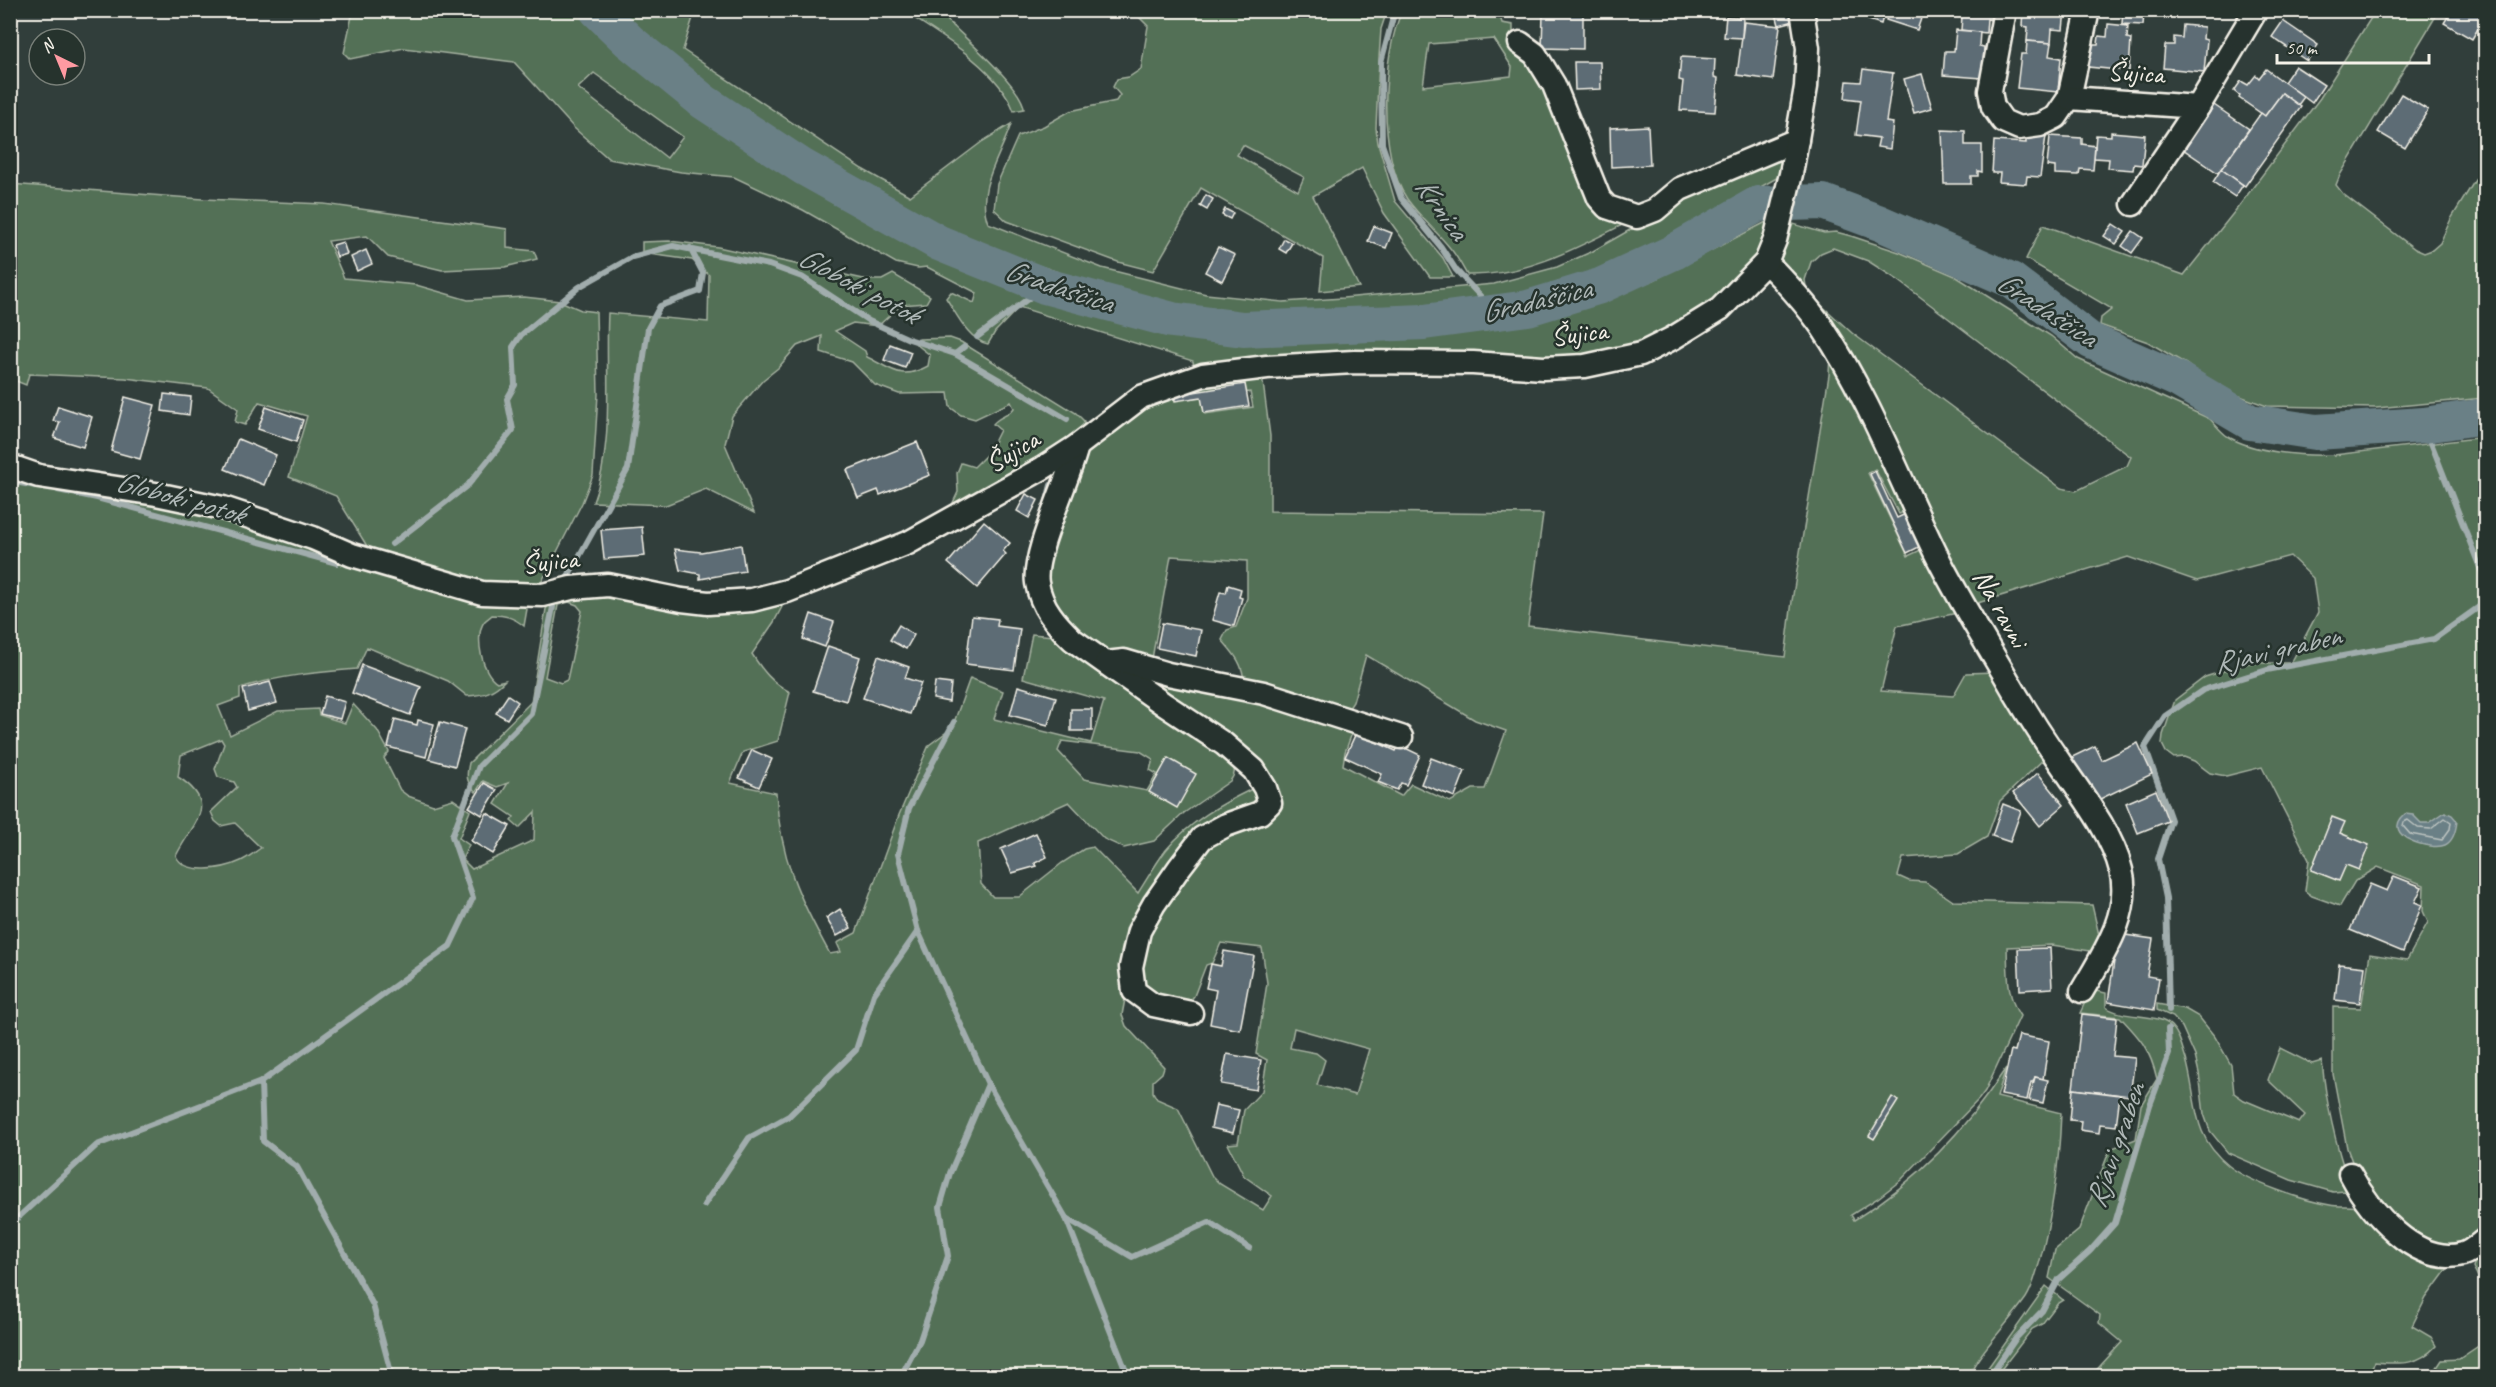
<svg xmlns="http://www.w3.org/2000/svg" width="2496" height="1387" viewBox="0 0 2496 1387" font-family="Caveat,sans-serif">
  <style>
    .green { fill: #536f56; stroke: #a4b09f; stroke-width: 1.5; fill-rule: evenodd }
    .water { fill: #6a8086; stroke: #a1adad; stroke-width: 1.5 }
    .lines { fill: none; stroke-linecap: round; stroke-linejoin: round }
    .shore { stroke: #bdc4c1; stroke-width: 1.5 }
    .stream { stroke: #a1adad; stroke-width: 6 }
    .river { stroke: #6a8086; stroke-width: 36 }
    .building { fill: #5d6c75; stroke: #f4f1e8; stroke-width: 1.5 }
    .street-casing { stroke: #f4f1e8; stroke-width: 27 }
    .street { stroke: #26332d; stroke-width: 22 }
    .labels { text-anchor: middle; dominant-baseline: central; stroke-width: 5; stroke-linejoin: round; paint-order: stroke }
    .street-label { font-size: 28px; fill: #f4f1e8; stroke: #26332d }
    .water-label { font-size: 30px; font-style: italic; fill: #afb8b7; stroke: #26332d }
  </style>
  <rect width="100%" height="100%" fill="#313e3b"/>
  <filter id="ink" filterUnits="userSpaceOnUse"><feTurbulence type="fractalNoise" baseFrequency=".0167" numOctaves="2"/><feDisplacementMap in="SourceGraphic" scale="12" xChannelSelector="R" yChannelSelector="G"/><feConvolveMatrix kernelMatrix="1 2 1 2 8 2 1 2 1" color-interpolation-filters="sRGB"/></filter>
  <g filter="url(#ink)">
    <g class="green">
      <polygon points="2376,10 2439,11 2340,175 2336,185 2343,194 2415,249 2424,253 2432,250 2440,243 2451,219 2485,164 2485,398 2376,408 2267,406 2218,388 2186,364 2148,342 2100,325 2101,318 2112,309 2026,259 2043,225 2184,275 2239,206 2320,98"/>
      <path d="M353 11H580L609 40 702 118 833 203 974 272 1066 303 1154 329 1220 342 1485 331 1562 313 1654 280 1770 220 1765 242 1751 267 1697 314 1634 345 1580 358 1194 369 1193 361 1019 307 995 332 988 344C969 341 956 313 946 298L951 292 974 303 977 293 927 267 918 268 896 263 803 210 734 177 681 172 609 159 574 128 514 62 404 48 350 59 344 53ZM594 73 683 137 667 158 578 88Z"/>
      <path d="M609 11H695L683 50 862 169 910 196 983 141 1011 124C1001 156 975 189 988 223L1102 268 1206 294 1283 302 1343 298 1494 284 1557 267 1593 251 1707 186 1785 153 1782 175 1619 266 1531 299 1496 297 1460 302 1436 309 1348 317 1229 319 1133 301 1061 273 943 233 843 180 717 99 626 27Z"/>
      <path d="M903 11H950L948 21C965 38 1023 88 1024 109L1014 111C999 69 939 34 903 11Z"/>
      <path d="M1146 11H1387L1381 29 1379 58 1376 128 1378 143 1395 201 1443 258 1453 277H1430L1384 213 1362 168 1313 196 1359 287 1320 291 1323 258 1201 188 1153 271 1118 262 1007 221 994 209 997 184 1018 136 1044 126 1070 111 1116 101 1120 95 1113 87 1117 79 1129 77 1141 69 1148 26 1139 17ZM1243 145 1304 177 1298 191 1237 155Z"/>
      <path d="M1402 11H1486L1499 13 1502 23 1513 25V47L1535 59 1622 225C1573 250 1524 276 1467 275 1462 266 1457 256 1450 248 1436 231 1419 216 1407 199 1378 156 1381 57 1402 11ZM1494 39 1512 67 1511 76 1423 86 1429 44Z"/>
      <path d="M10 184 203 199 324 204 507 229V248L534 251 537 259 505 267 442 270 388 257 367 236 328 241 344 278 416 285 468 300 524 297 560 301 581 310 596 312 598 394 593 475 582 503 541 583C498 599 414 564 370 551L336 496 289 477 307 416 259 402 245 425 235 422 238 409 208 388 125 378 29 374 26 385 11 379Z"/>
      <path d="M1793 224 1824 233 1836 232 1851 236 1899 252 1955 276 2051 336 2078 359 2210 419C2215 424 2221 432 2227 436 2254 453 2302 456 2334 455L2485 437V1230L2459 1246 2444 1250 2406 1233 2360 1183 2347 1148 2333 1074V1007L2361 1008 2370 954 2407 960 2428 922 2423 911 2424 885 2378 867 2355 881 2340 906 2312 896 2305 891 2309 860 2262 767 2226 776 2210 773 2194 761 2184 757 2174 758 2166 752 2162 744 2163 735 2175 700 2205 677 2249 663H2291L2318 612 2313 578 2290 556 2197 581 2128 557 1971 605 1787 272 1781 259ZM1833 248 1868 261 1898 280 2131 457 2127 466 2076 491 2061 488 1852 333 1807 292 1805 280 1811 262 1821 253Z"/>
      <path d="M669 241 718 247 868 280H882L893 274 930 296 926 303 901 305 878 326 853 323 835 331 865 351 867 357C892 369 901 381 928 366L930 355 916 344 919 339 950 338 961 342 1076 413 1084 421 1082 432 1069 443 951 507 958 492 957 473 961 463 974 467 989 452 1000 430 993 424C999 416 1008 417 1014 408L1011 402 975 419 961 415 950 407 948 393 899 394 875 385 852 362 821 352 822 336 797 346 778 368 763 380 732 416 725 444 754 513 706 489 666 505 593 502C615 445 605 373 608 313L708 322 709 275 692 260 642 253V242Z"/>
      <path d="M1830 352 1909 510 1899 514 1875 469 1868 473 1908 556 1929 546 1962 612 1897 626 1881 691 1953 696 1966 673 1996 672 2047 756 2000 801 1987 837 1958 854 1903 858 1898 876 1909 881 1925 882 1953 901 2092 905 2099 935H2107L2097 952 2052 945 2007 947C2008 971 2006 995 2020 1016L1985 1091 1979 1099 1901 1180 1878 1198 1851 1215 1854 1220C1918 1181 1965 1130 2006 1068L1997 1097 2061 1113C2059 1166 2053 1214 2039 1264 2035 1276 2033 1287 2026 1298 2007 1325 1983 1347 1968 1376H11L10 474 149 503 248 528 520 604 527 609 524 626C513 617 505 615 492 615 489 618 486 619 484 622 474 636 482 674 497 682L505 680C494 692 484 695 467 696L448 681 367 647 357 669C317 672 278 676 240 688V698L218 706 230 735 278 711 318 709 319 715 345 723 353 704 377 730 389 752 384 758 400 790 408 796 433 805 453 799 470 811 459 838 469 845 462 859 472 869 534 840 535 812 519 828 511 821 514 817 495 804 508 783 497 787 483 781 476 792C466 782 466 777 469 763L531 702 546 609 551 601 586 594 784 603 774 622 752 654C762 670 772 683 790 692L778 741 743 752 730 783 776 793C780 858 799 898 830 954L841 952 837 943 856 933 899 815 929 745 952 728 970 678 1003 691 994 719 1091 743 1104 701 1023 678 1032 634 1064 637 1231 761C1235 770 1236 773 1230 781L1184 813 1154 841 1124 848 1104 839 1069 802 978 843 981 884 993 897H1019L1062 863 1084 849 1093 847 1138 893C1147 879 1156 863 1166 850 1189 822 1221 804 1252 789L1262 804 1166 872 1126 994 1122 1015 1126 1026 1164 1067 1162 1073 1153 1081V1092L1157 1099 1178 1108 1212 1176 1220 1184 1263 1210 1272 1196 1244 1176 1228 1144 1238 1143 1244 1110 1262 1091 1267 1060 1256 1054 1267 983 1262 948 1221 943 1212 963 1206 965 1194 996 1188 1003C1168 1003 1151 996 1140 979L1151 923 1201 848 1277 802 1125 664 1354 728 1345 752 1343 765 1401 796 1411 784 1450 802 1473 789H1485L1506 731 1475 720 1366 655 1353 702 1345 714 1244 682C1243 663 1234 654 1222 640L1227 630 1236 627 1247 598V561L1171 556 1151 664 1112 656 1075 636 1041 581 1085 454 1124 416 1195 385 1262 375 1270 436V511L1543 514 1528 626 1785 657 1792 601 1829 375ZM1250 392 1253 407 1205 414 1203 397ZM569 602 577 605 582 611 567 680 561 683 545 677 558 605ZM221 739 224 744 215 769 218 777 234 782 237 787 211 812 215 821 221 826 235 823 261 848C255 852 248 858 241 861 224 869 185 876 176 856 191 824 222 805 178 777L181 755ZM1062 741 1140 751 1153 759 1150 770 1157 774 1147 791 1084 779 1058 751ZM1294 1028 1369 1049 1355 1095 1317 1085 1325 1060 1316 1053 1290 1048Z"/>
      <path d="M2096 991 2106 993V1007C2125 1020 2156 1012 2171 1026 2180 1035 2182 1048 2186 1059 2198 1101 2190 1135 2229 1166 2249 1182 2304 1201 2330 1205 2340 1207 2353 1205 2362 1208 2371 1212 2381 1220 2389 1225 2410 1238 2430 1251 2451 1264L2426 1298 2412 1326 2431 1337 2436 1346C2418 1366 2400 1364 2375 1362L2366 1376H2091L2122 1342 2099 1323 2100 1315 2049 1278 2055 1250 2079 1230 2110 1149 2136 1139 2141 1105 2157 1079C2150 1049 2141 1039 2120 1017L2080 1013 2088 996Z"/>
      <path d="M2157 1004 2185 1009 2199 1017 2215 1037 2231 1065 2234 1093 2244 1100 2299 1123 2305 1115 2268 1080 2280 1048 2312 1064 2322 1061C2326 1104 2336 1146 2350 1187L2345 1191 2333 1192 2291 1180 2228 1153 2210 1131 2204 1114 2199 1073 2195 1056 2182 1027 2173 1017 2157 1010Z"/>
      <polygon points="2485,1245 2485,1287 2480,1281 2473,1267 2480,1250"/>
      <polygon points="2046,1286 2063,1300 2058,1303 2042,1324 2032,1329 1996,1376 1982,1376"/>
      <polygon points="2480,1345 2485,1353 2485,1376 2416,1376 2436,1369 2442,1360 2459,1359"/>
    </g>
    <path class="water" d="M2445 812 2452 815 2457 821C2456 830 2454 841 2445 845 2432 851 2379 837 2405 814L2413 815 2421 823H2429Z"/>
    <g class="lines">
      <polygon class="shore" points="2445,818 2451,822 2450,829 2442,840 2410,834 2403,826 2404,822 2408,820 2418,828 2431,829"/>
      <g class="stream">
        <polyline points="1395,10 1381,62 1382,144 1401,198 1441,247 1456,270 1495,312"/>
        <polyline points="977,337 1045,286"/>
        <polyline points="955,354 1067,419"/>
        <polyline points="2424,425 2486,583"/>
        <polyline points="10,481 36,486"/>
        <polyline points="58,490 97,498 337,563"/>
        <polyline points="1047,501 1051,485"/>
        <polyline points="392,544 468,485 513,430 507,399 515,385 513,347 521,335 579,287 632,257 673,246 769,265 802,277 869,321 909,339 955,354 964,347"/>
        <polyline points="567,578 628,469 648,328 660,306 700,291 703,273 690,248"/>
        <polyline points="954,722 909,808 898,854 918,931 988,1084 1066,1218 1128,1376"/>
        <polyline points="2169,1010 2166,898 2158,859 2171,820 2145,747 2165,716 2203,690 2267,670 2434,639 2486,602"/>
        <polyline points="261,1082 263,1141 297,1167 373,1305 392,1376"/>
        <polyline points="704,1205 749,1138 789,1116 856,1050 874,994 918,931"/>
        <polyline points="1066,1218 1132,1257 1209,1222 1249,1248"/>
        <polyline points="10,1225 97,1145 261,1082 450,946 473,898 452,836 479,766 531,714 553,607"/>
        <polyline points="901,1376 920,1340 948,1256 940,1207 950,1173 988,1084"/>
        <polyline points="1990,1376 2016,1338 2042,1311 2059,1279 2090,1251 2115,1223 2150,1105 2169,1054 2168,1029"/>
      </g>
      <polyline class="river" points="597,10 629,41 704,102 803,167 939,243 1045,286 1172,320 1243,329 1424,322 1528,308 1600,286 1674,252 1758,204 1823,202 1880,223 2011,280 2091,341 2177,379 2250,422 2316,432 2424,425 2486,416"/>
    </g>
    <g class="building">
      <polygon points="1513,10 1533,10 1532,15 1513,15"/>
      <polygon points="1775,10 1795,10 1798,20 1779,25"/>
      <polygon points="1838,10 1885,10 1881,24"/>
      <polygon points="1889,10 1924,10 1917,30 1886,20"/>
      <polygon points="1953,10 1992,10 1992,20 1987,19 1986,33 1961,30 1962,17 1953,16"/>
      <polygon points="2023,10 2065,10 2063,30 2052,29 2051,43 2027,41 2028,27 2022,26"/>
      <polygon points="2118,10 2148,10 2148,13 2144,13 2143,25 2122,24 2123,11"/>
      <polygon points="2452,10 2486,10 2486,15 2472,39 2444,23"/>
      <polygon points="1543,13 1583,14 1583,49 1542,48"/>
      <polygon points="1726,16 1743,18 1742,38 1724,37"/>
      <polygon points="2283,21 2318,45 2307,61 2272,37"/>
      <polygon points="1744,22 1780,26 1773,80 1737,75"/>
      <polygon points="2108,24 2128,26 2127,38 2131,39 2129,71 2088,67 2090,44 2098,44 2099,36 2107,37"/>
      <polygon points="2183,25 2204,27 2203,39 2207,40 2204,72 2163,68 2165,45 2174,45 2174,37 2182,38"/>
      <polygon points="1956,30 1980,32 1979,46 1984,47 1982,78 1943,75 1945,51 1954,51"/>
      <polygon points="2027,41 2051,43 2049,56 2061,58 2058,92 2017,88 2021,54 2026,54"/>
      <polygon points="1681,57 1715,59 1714,77 1718,78 1715,112 1680,110 1683,81 1679,80"/>
      <polygon points="1574,62 1600,62 1601,89 1575,90"/>
      <polygon points="2295,66 2324,85 2312,103 2284,82"/>
      <polygon points="1863,69 1893,73 1886,122 1893,123 1890,149 1877,147 1879,138 1856,135 1861,100 1845,98 1847,81 1861,82"/>
      <polygon points="2266,69 2304,97 2298,105 2282,93 2265,116 2239,98 2240,96 2234,91 2241,81 2248,85 2256,75 2259,78"/>
      <polygon points="1922,74 1932,108 1914,113 1904,79"/>
      <polygon points="2282,93 2301,107 2245,186 2221,169 2261,113 2265,116"/>
      <polygon points="2401,94 2428,110 2405,148 2378,132"/>
      <polygon points="2214,105 2249,129 2218,173 2183,149"/>
      <polygon points="1648,126 1650,165 1611,167 1610,128"/>
      <polygon points="1942,130 1965,131 1965,145 1982,145 1982,172 1978,171 1978,176 1971,176 1971,184 1944,184"/>
      <polygon points="2111,132 2145,135 2142,165 2134,164 2133,170 2108,168 2109,159 2094,158 2096,135 2111,136"/>
      <polygon points="2026,134 2046,136 2040,177 2027,176 2026,184 1999,182 2000,173 1992,173 1994,141 2026,143"/>
      <polygon points="2050,136 2082,138 2082,144 2095,146 2093,170 2080,169 2079,175 2055,174 2055,167 2047,166"/>
      <polygon points="2221,169 2243,185 2235,197 2213,182"/>
      <polygon points="1206,195 1213,199 1207,210 1200,206"/>
      <polygon points="1225,209 1233,213 1230,219 1222,215"/>
      <polygon points="2113,224 2125,232 2116,244 2104,236"/>
      <polygon points="1374,226 1392,233 1386,248 1368,241"/>
      <polygon points="2133,231 2143,238 2132,253 2122,246"/>
      <polygon points="1284,239 1292,243 1286,253 1279,249"/>
      <polygon points="343,242 347,254 337,257 333,245"/>
      <polygon points="1218,247 1235,255 1222,281 1205,272"/>
      <polygon points="366,250 372,264 357,271 351,257"/>
      <polygon points="890,344 911,352 905,368 884,360"/>
      <polygon points="1245,384 1249,406 1204,413 1201,397 1175,401 1174,395"/>
      <polygon points="164,394 191,397 189,415 162,411"/>
      <polygon points="125,397 155,405 140,459 111,451"/>
      <polygon points="58,406 92,417 83,447 54,438 60,422 53,421"/>
      <polygon points="266,407 303,420 296,442 258,429"/>
      <polygon points="238,439 276,455 264,485 225,469"/>
      <polygon points="917,442 930,475 880,495 878,490 858,498 847,470"/>
      <polygon points="1875,471 1897,518 1912,511 1927,543 1907,553 1870,474"/>
      <polygon points="1026,494 1038,500 1029,518 1017,511"/>
      <polygon points="984,521 1010,543 1003,551 1006,554 977,588 948,563"/>
      <polygon points="642,527 645,556 604,559 601,530"/>
      <polygon points="741,545 745,571 700,579 700,574 680,570 675,549 701,552"/>
      <polygon points="1228,585 1241,589 1239,597 1242,598 1234,626 1212,620 1220,592 1226,593"/>
      <polygon points="811,614 834,622 825,647 803,639"/>
      <polygon points="972,616 998,619 997,626 1020,629 1014,670 966,664"/>
      <polygon points="1162,623 1201,630 1196,656 1157,648"/>
      <polygon points="899,625 914,635 906,649 890,640"/>
      <polygon points="828,646 860,657 846,701 813,691"/>
      <polygon points="878,656 909,667 905,678 921,683 910,714 863,698"/>
      <polygon points="362,665 421,687 410,715 352,693"/>
      <polygon points="270,682 277,703 248,711 243,689"/>
      <polygon points="935,682 951,684 949,702 933,699"/>
      <polygon points="1018,686 1056,697 1048,725 1010,715"/>
      <polygon points="508,695 518,702 507,719 496,713"/>
      <polygon points="325,696 345,702 340,719 320,714"/>
      <rect x="1071" y="709" width="21" height="22"/>
      <polygon points="395,719 417,725 418,720 434,724 426,757 388,747"/>
      <polygon points="440,722 465,729 455,766 429,759"/>
      <polygon points="1356,733 1396,751 1399,745 1420,755 1406,785 1401,783 1397,790 1378,782 1382,774 1345,757"/>
      <polygon points="2138,743 2152,774 2096,801 2072,757 2095,746 2102,760"/>
      <polygon points="752,750 772,759 759,787 739,778"/>
      <polygon points="1168,758 1196,774 1177,808 1149,792"/>
      <polygon points="1431,758 1465,771 1455,797 1421,784"/>
      <polygon points="2038,773 2064,805 2040,826 2013,793"/>
      <polygon points="484,783 497,790 482,815 469,807"/>
      <polygon points="2156,790 2168,821 2138,833 2126,803"/>
      <polygon points="2003,804 2021,811 2010,842 1992,836"/>
      <polygon points="487,813 510,826 493,854 471,841"/>
      <polygon points="2332,817 2345,822 2340,833 2369,845 2359,870 2346,865 2339,881 2311,870"/>
      <polygon points="1036,833 1047,857 1035,863 1037,866 1012,873 1001,849"/>
      <polygon points="2394,876 2422,887 2415,902 2422,905 2403,952 2350,930 2370,884 2387,891"/>
      <polygon points="840,909 851,928 837,936 826,918"/>
      <polygon points="2118,934 2153,939 2147,976 2159,978 2154,1010 2108,1002"/>
      <polygon points="2050,948 2052,988 2020,990 2018,949"/>
      <polygon points="1224,951 1254,956 1240,1030 1210,1024 1216,990 1206,988 1211,964 1221,966"/>
      <polygon points="2339,964 2365,967 2360,1003 2335,1000"/>
      <polygon points="2082,1014 2117,1018 2113,1056 2135,1058 2130,1096 2073,1089"/>
      <polygon points="2019,1035 2049,1041 2043,1079 2035,1077 2033,1082 2031,1082 2027,1100 2001,1095 2011,1050 2015,1051"/>
      <polygon points="1227,1054 1261,1060 1256,1090 1221,1084"/>
      <polygon points="2035,1077 2048,1080 2043,1103 2029,1100"/>
      <polygon points="2073,1089 2120,1095 2116,1126 2100,1124 2099,1133 2080,1130 2081,1121 2070,1120"/>
      <polygon points="1892,1097 1898,1101 1874,1139 1869,1136"/>
      <polygon points="1216,1105 1239,1110 1233,1133 1211,1128"/>
    </g>
    <g class="lines">
      <g class="street-casing">
        <g id="street">
          <polyline points="2005,10 1990,91 1993,107 2003,121 2019,128 2040,125 2056,117 2069,98 2088,10"/>
          <polyline points="1520,43 1535,54 1554,85 1599,198 1607,207 1637,217 1655,210 1680,189 1797,140"/>
          <polyline points="2069,98 2198,107"/>
          <polyline points="2133,204 2198,107 2256,10"/>
          <path d="M1766 262C1786 282 1806 304 1822 327 1869 397 1899 478 1936 554 1956 594 1980 633 2003 672 2021 704 2040 734 2061 764 2082 795 2112 833 2121 870 2132 913 2103 955 2082 991"/>
          <path d="M1077 446C1069 480 1032 554 1037 583 1041 607 1056 624 1073 640L1165 705 1224 744 1254 770 1265 788 1270 803 1260 813 1226 825 1202 838 1179 868 1154 904 1139 931 1131 967 1134 991 1153 1005 1191 1013"/>
          <polyline points="10,466 39,476 156,494 223,508 313,538 352,555 482,593 543,595 571,588 608,585 682,600 708,603 752,600 787,591 908,543 1043,468 1077,446 1141,397 1203,375 1267,367 1354,362 1473,363 1543,368 1585,366 1641,354 1673,338 1720,309 1766,262 1775,240 1791,174 1806,87 1808,48 1802,10"/>
          <polyline points="1106,663 1124,661 1168,674 1264,693 1401,737"/>
          <path d="M2350 1174C2369 1210 2416 1267 2463 1254 2471 1252 2479 1244 2486 1239"/>
        </g>
      </g>
      <use href="#street" class="street"/>
    </g>
  </g>
  <g class="labels">
    <g class="street-label">
      <text transform="translate(2136 72) rotate(4)">Šujica</text>
      <text transform="translate(1579 333) rotate(-7)">Šujica</text>
      <text transform="translate(1012 451) rotate(-31)">Šujica</text>
      <text transform="translate(550 561) rotate(-6)">Šujica</text>
      <text transform="translate(2001 608) rotate(61)">Na ravni</text>
    </g>
    <g class="water-label">
      <text transform="translate(1442 208) rotate(54)">Krnica</text>
      <text transform="translate(859 285) rotate(28)">Globoki potok</text>
      <text transform="translate(1059 286) rotate(18)">Gradaščica</text>
      <text transform="translate(1536 300) rotate(-13)">Gradaščica</text>
      <text transform="translate(2047 309) rotate(33)">Gradaščica</text>
      <text transform="translate(180 497) rotate(15)">Globoki potok</text>
      <text transform="translate(2277 649) rotate(-13)">Rjavi graben</text>
      <text transform="translate(2115 1145) rotate(-71)">Rjavi graben</text>
    </g>
  </g>
  <rect width="2496" height="1387" fill="none" stroke="#26332d" stroke-width="36"/>
  <rect x="18" y="18" width="2460" height="1351" fill="none" stroke="#f4f1e8" stroke-width="2" filter="url(#ink)"/>
  <g transform="translate(57 57) rotate(317)"><circle r="28" fill="#26332d" stroke="#787f78" stroke-width="1.5"/>
  <path d="M0-4.5L10 22L0 15L-10 22Z" fill="#ff9aa2"/>
  <text y="-9" font-size="16" font-weight="bold" text-anchor="middle" fill="#f4f1e8">N</text>
  </g>
  <path d="M2277 54v9h152v-9" fill="none" stroke="#f4f1e8" stroke-width="3"/>
  <text x="2286" y="54" font-size="18" fill="#f4f1e8" stroke="#26332d" stroke-width="4.5" paint-order="stroke">50 m</text>
</svg>
